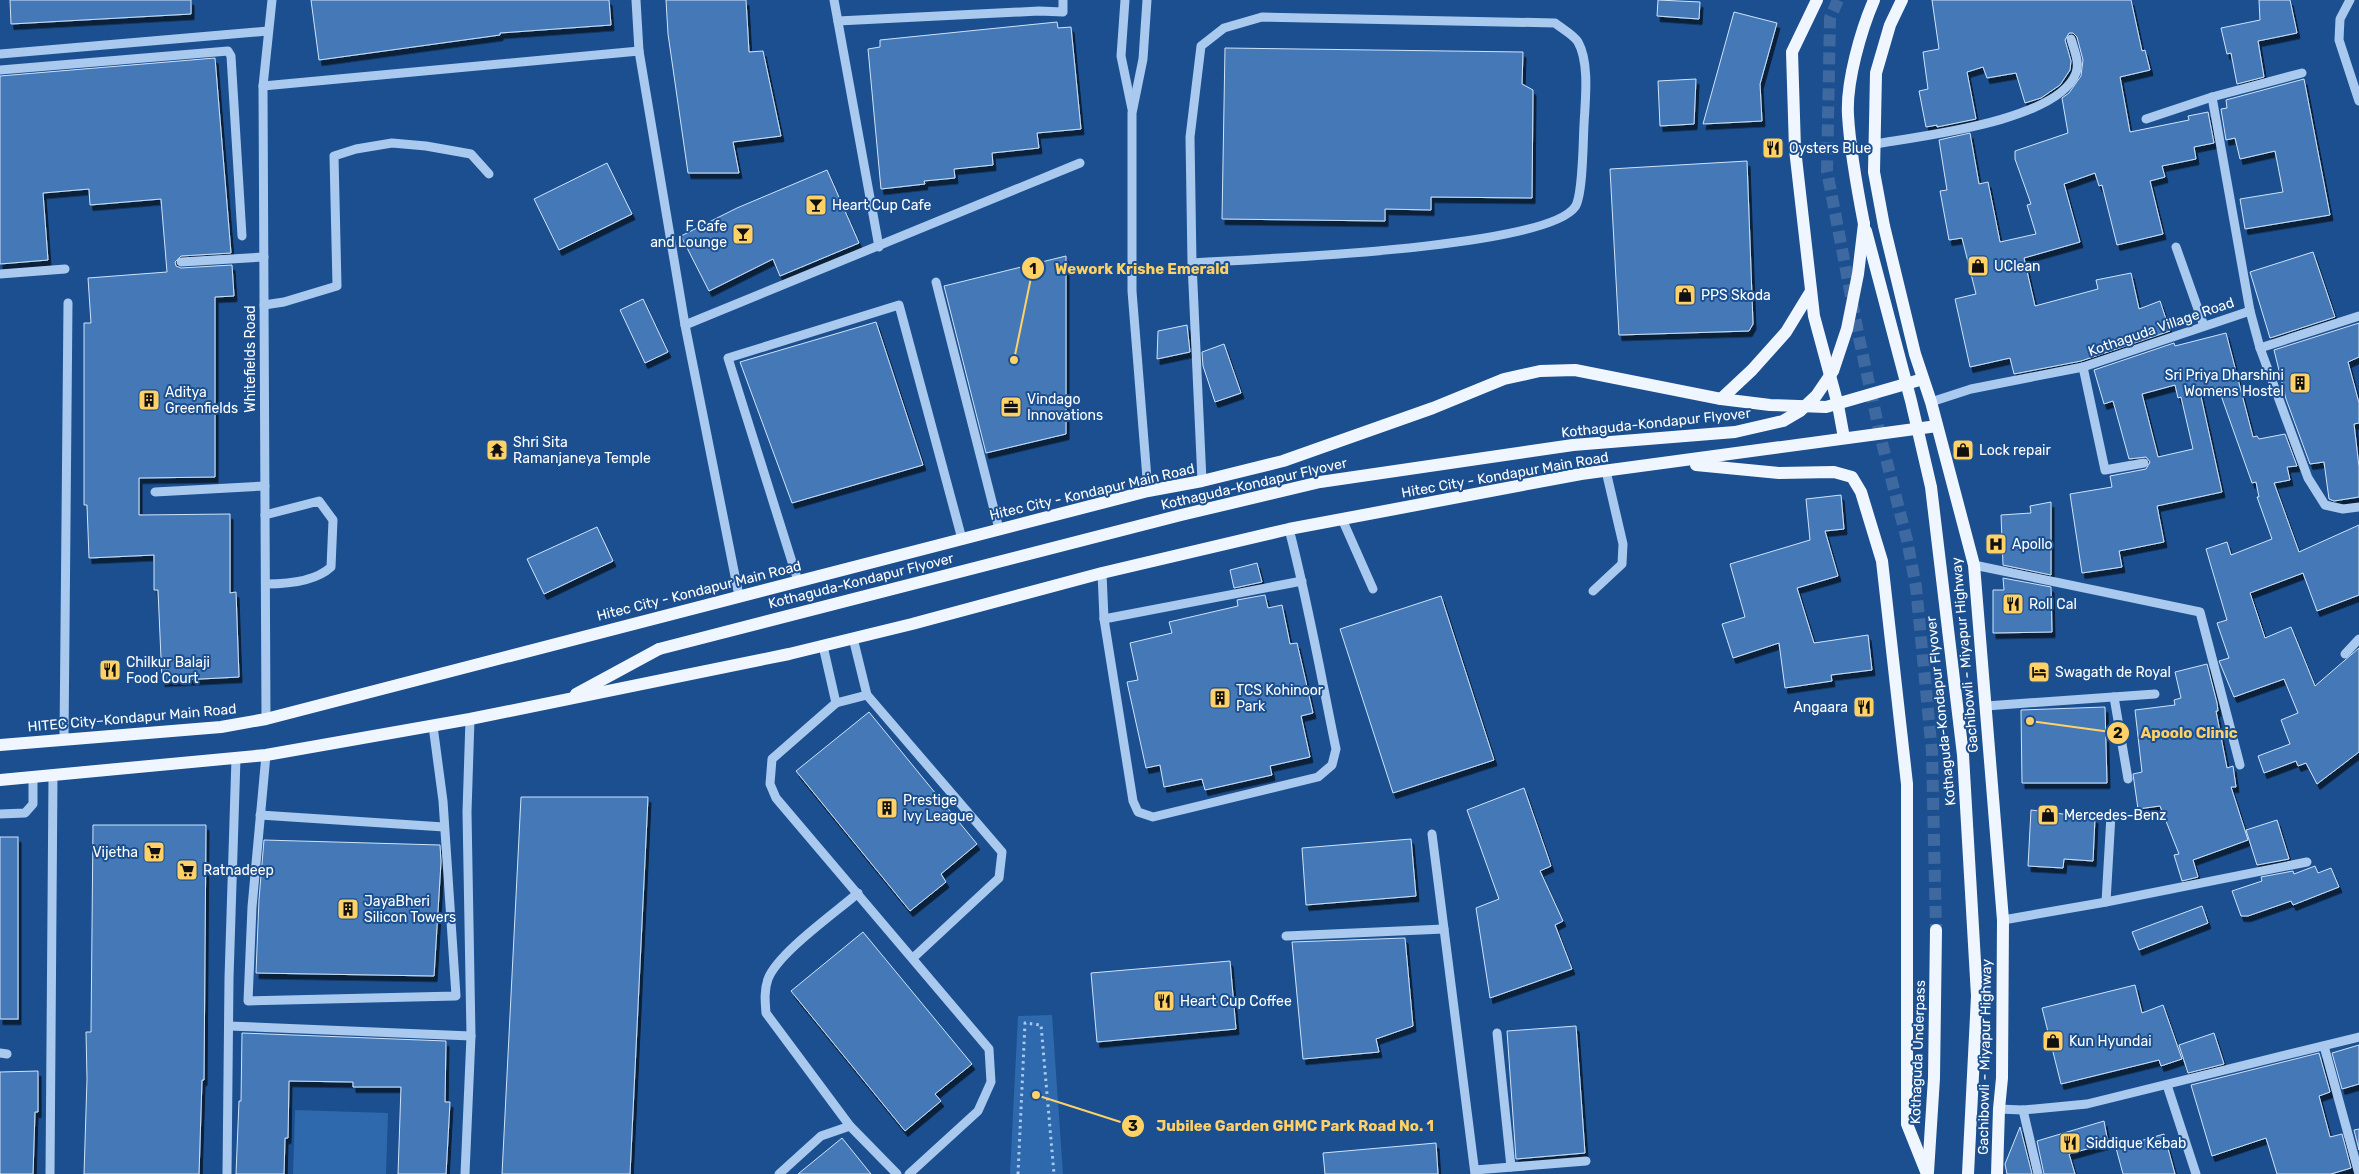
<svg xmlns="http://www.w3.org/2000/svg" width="2359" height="1174" viewBox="0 0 2359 1174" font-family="Rubik,sans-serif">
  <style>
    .green { fill: #2e69ad }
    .building { fill: #4478b7; stroke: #cfe3fa; fill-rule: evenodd; filter: url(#shadow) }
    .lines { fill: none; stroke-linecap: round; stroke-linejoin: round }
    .major-tunnel { stroke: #3d69a0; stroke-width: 12; stroke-dasharray: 12 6; stroke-linecap: butt }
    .path { stroke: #a9c9ee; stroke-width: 3; stroke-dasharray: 2.5 4; stroke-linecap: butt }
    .minor { stroke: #a9c9ee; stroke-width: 9 }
    .major { stroke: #f0f6ff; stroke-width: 12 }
    .major-bridge { stroke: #f0f6ff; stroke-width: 12 }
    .labels { text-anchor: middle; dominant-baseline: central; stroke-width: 4; stroke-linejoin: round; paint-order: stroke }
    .poi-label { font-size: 14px; fill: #fff; stroke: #1b4f8f; text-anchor: start }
    .street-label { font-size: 14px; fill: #fff; stroke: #1b4f8f }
    .leader { fill: none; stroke: #ffd166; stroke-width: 2 }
    .callout-dot { fill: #ffd166; stroke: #1b4f8f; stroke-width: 2 }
    .mark-label { font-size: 15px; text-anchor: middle; font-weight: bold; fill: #111 }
    .callout-label { font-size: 15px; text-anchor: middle; font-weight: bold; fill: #ffd166; stroke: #1b4f8f; stroke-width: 4; stroke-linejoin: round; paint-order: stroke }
  </style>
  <defs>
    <filter id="shadow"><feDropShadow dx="3" dy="5.5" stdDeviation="0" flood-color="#0009"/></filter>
  </defs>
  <rect width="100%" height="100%" fill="#1b4f8f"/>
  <g class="green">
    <polygon points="1052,1015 1063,1174 1010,1174 1018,1016"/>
    <polygon points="295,1110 388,1113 386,1174 293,1174"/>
  </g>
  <g class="building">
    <polygon points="10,0 191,0 191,14 11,24"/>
    <polygon points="311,0 609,0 611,25 500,33 500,35 319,60"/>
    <polygon points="666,0 746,0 749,52 763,51 781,136 733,142 739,173 688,173 668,34"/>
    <polygon points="1658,0 1700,2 1699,19 1657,16"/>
    <polygon points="1932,0 2131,0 2142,51 2145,50 2150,70 2120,77 2130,132 2189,120 2188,116 2208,112 2214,143 2194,147 2196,159 2162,166 2165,177 2150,181 2163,234 2117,245 2102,185 2099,186 2095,173 2064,184 2080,242 2024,258 2035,306 2098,289 2096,280 2131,273 2139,309 2160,301 2170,331 2081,361 2014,374 2010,358 1970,367 1955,299 1976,294 1962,238 1949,240 1940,191 1947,190 1939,140 1970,133 1979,184 1988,182 2000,242 2036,234 2027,205 2031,204 2015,159 2015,151 2068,133 2062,98 2069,93 2081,76 2083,60 2077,37 2073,33 2069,33 2065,40 2071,61 2070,70 2060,85 2041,98 2025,103 2016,73 1987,78 1983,67 1967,72 1976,119 1937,127 1937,125 1926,127 1919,91 1928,89 1923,52 1939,49"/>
    <polygon points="2259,0 2290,0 2297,33 2258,41 2264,77 2237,84 2231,53 2227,54 2221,28 2260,20"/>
    <polygon points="1734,12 1777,23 1760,84 1762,121 1703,124"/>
    <polygon points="1057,22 1058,28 1071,27 1081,129 1037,133 1039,148 992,153 993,165 954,169 955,178 924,181 925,184 881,189 868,49 880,47 880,40"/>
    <polygon points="1225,48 1523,52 1522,84 1533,90 1532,198 1431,197 1431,210 1385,209 1385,221 1222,219"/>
    <polygon points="215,58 231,253 181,256 175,262 176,266 181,268 232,265 234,296 215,297 215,477 139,478 139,515 230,514 230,593 236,592 239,677 162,681 158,590 154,590 154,555 89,558 87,505 84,505 84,323 91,323 88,278 167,272 161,199 90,205 89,189 43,193 48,260 0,264 0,76"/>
    <polygon points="1696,79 1694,124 1660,126 1658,81"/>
    <polygon points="2304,79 2330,215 2245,229 2240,199 2283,192 2275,151 2240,159 2235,138 2226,140 2221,109 2227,108 2226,100"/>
    <polygon points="1747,161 1753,324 1749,331 1619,335 1610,169"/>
    <polygon points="607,163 632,214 559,250 534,199"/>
    <polygon points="827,170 859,243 780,276 773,259 709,291 681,236 737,208"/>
    <polygon points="2313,252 2335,317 2270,338 2250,272"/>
    <polygon points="1066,256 1066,434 986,453 944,286"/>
    <polygon points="643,299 668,352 645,363 620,310"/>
    <polygon points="876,322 923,465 792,503 740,362"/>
    <polygon points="2359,323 2359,357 2348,362 2359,403 2359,423 2354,424 2359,467 2359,497 2334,501 2329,499 2324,462 2310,464 2286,399 2274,350"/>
    <polygon points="1187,325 1190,352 1157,359 1158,331"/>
    <path d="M2226 333 2253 437 2257 436 2259 439 2285 434 2297 466 2287 467 2290 480 2274 483 2299 552 2359 525V595L2317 611 2303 573 2250 593 2265 638 2291 627 2315 686 2359 648V752L2317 784 2306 763 2298 766 2296 761 2264 773 2258 756 2290 744 2281 720 2298 713 2284 679 2234 697 2219 661 2229 658 2217 623 2227 620 2206 549 2227 542 2231 555 2272 539 2257 497H2259L2256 482 2252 483 2218 387 2200 392 2222 492 2157 506 2164 542 2119 551 2122 567 2082 573 2070 494 2112 487 2110 476 2146 469 2150 462 2146 457 2129 459 2113 401 2104 404 2094 370 2174 343 2175 346ZM2175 385 2178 398 2181 397 2193 449 2158 457 2142 394Z"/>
    <polygon points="1224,344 1241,393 1215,402 1203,366 1202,352"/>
    <polygon points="1841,495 1844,529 1825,531 1838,576 1797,588 1814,643 1868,635 1872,670 1831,675 1832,681 1785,688 1779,643 1733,658 1722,624 1745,617 1730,564 1810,540 1806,499"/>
    <polygon points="2051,502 2051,575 2003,565 2001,515 2031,513 2030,506"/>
    <polygon points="597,527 613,561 544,594 527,559"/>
    <polygon points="1257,563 1262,582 1234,588 1230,570"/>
    <polygon points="2003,578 2051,587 2052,632 1993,633 1993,590 2004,590"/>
    <polygon points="1265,595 1268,608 1282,605 1290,644 1297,643 1313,713 1301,716 1310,757 1270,766 1272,775 1205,790 1202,779 1164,787 1160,765 1146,768 1127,682 1138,680 1130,643 1172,633 1169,622 1238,606 1237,600"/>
    <polygon points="1441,596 1494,760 1393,793 1340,629"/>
    <polygon points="2207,664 2217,703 2218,711 2216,711 2227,768 2233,766 2236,787 2231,787 2248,840 2193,860 2198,877 2182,881 2174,855 2179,854 2160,806 2138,809 2133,774 2142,772 2135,710 2175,705 2174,700 2181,698 2175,672"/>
    <polygon points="2105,707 2107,783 2022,783 2021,710"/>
    <polygon points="869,712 977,844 941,874 946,882 910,911 796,771"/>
    <polygon points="1524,788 1551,866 1540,871 1563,921 1555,925 1572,969 1490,998 1476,908 1499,899 1467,810"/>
    <polygon points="521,797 648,797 630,1174 502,1174"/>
    <polygon points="2031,810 2095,818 2093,861 2064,859 2063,868 2028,866"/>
    <polygon points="2277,820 2289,859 2257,865 2246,830"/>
    <polygon points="93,825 206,825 204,1080 202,1080 199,1174 84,1174 87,1079 86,1032 91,1032"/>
    <rect x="0" y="837" width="18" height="182"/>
    <polygon points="1411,839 1416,896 1306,905 1302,848"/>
    <polygon points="264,840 440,845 441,862 434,976 256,973 259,899"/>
    <polygon points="2315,866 2318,873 2331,868 2339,887 2293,905 2291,901 2248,916 2241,916 2232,891 2262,881 2261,877 2293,871 2294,874"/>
    <polygon points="2202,906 2208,923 2139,950 2132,932"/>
    <polygon points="863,932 972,1064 935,1094 941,1101 905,1131 791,991"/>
    <polygon points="1405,938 1413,1026 1376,1039 1379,1052 1303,1059 1292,942"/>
    <polygon points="1230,961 1236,1029 1097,1042 1091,973"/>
    <polygon points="2135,985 2142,1013 2163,1005 2182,1059 2161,1066 2159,1060 2061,1084 2042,1008"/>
    <polygon points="1576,1026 1585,1153 1516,1159 1507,1031"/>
    <polygon points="242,1033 446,1041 445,1102 450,1102 446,1174 398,1174 401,1087 353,1087 353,1082 289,1081 288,1138 285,1138 284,1174 236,1174 239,1101 241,1101"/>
    <polygon points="2214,1033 2224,1064 2188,1073 2179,1045"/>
    <polygon points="2359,1045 2359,1084 2342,1089 2332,1053"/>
    <polygon points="2319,1053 2330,1092 2319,1096 2330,1137 2342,1134 2351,1168 2331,1174 2277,1174 2266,1138 2212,1156 2191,1085"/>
    <polygon points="38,1071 38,1112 35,1112 33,1174 0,1174 0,1072"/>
    <polygon points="2104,1121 2108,1143 2069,1154 2075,1174 2044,1174 2037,1141"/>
    <polygon points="2020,1127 2032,1174 2007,1174 2005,1164"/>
    <polygon points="2359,1129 2359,1150 2354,1130"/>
    <polygon points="2164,1134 2175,1174 2123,1174 2116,1148"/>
    <polygon points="842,1138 871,1174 798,1174"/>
    <polygon points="1436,1143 1438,1174 1325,1174 1323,1153"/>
  </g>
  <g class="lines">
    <polyline class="major-tunnel" points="1838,0 1830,18 1827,171 1859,338 1882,443 1907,540 1916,587 1932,752 1936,930"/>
    <polyline class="path" points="1018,1174 1025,1023 1041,1025 1054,1174"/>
    <g class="minor">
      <polyline points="636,0 639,51 685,325 739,596"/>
      <polyline points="834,0 879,247"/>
      <polyline points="1125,0 1121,56 1132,109"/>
      <polyline points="1147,0 1143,59 1132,113 1132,291 1148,491"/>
      <polyline points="2350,0 2340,19 2339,40 2359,101"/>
      <polyline points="838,21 1039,11 1063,12 1063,0"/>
      <polyline points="0,54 268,31"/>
      <polyline points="0,70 228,51 231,56 242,236"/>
      <polyline points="263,86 639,51"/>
      <polyline points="2212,97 2250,311 2260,348 2308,478 2325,505 2343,509 2359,507"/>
      <polyline points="2146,119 2212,97 2302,73"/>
      <path d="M1875 144C1921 136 2058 121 2076 73 2080 62 2074 50 2071 39"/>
      <polyline points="2176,247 2204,326"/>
      <polyline points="181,262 264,257"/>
      <path d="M1192 263C1254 259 1545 249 1575 207 1583 196 1583 141 1584 125 1585 102 1590 63 1578 42 1574 35 1561 28 1555 23L1262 17 1224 28 1201 46 1190 137 1192 263 1202 481"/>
      <polyline points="0,274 65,269"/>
      <polyline points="936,282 999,529"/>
      <polyline points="264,305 284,302 337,286 334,156 356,149 392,143 426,146 471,154 489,174"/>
      <polyline points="685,325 1080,163"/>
      <polyline points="2260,348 2359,316"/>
      <polyline points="2083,367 2105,470 2144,463"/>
      <polyline points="1931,402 1971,389 2083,367 2250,311"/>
      <polyline points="155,492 265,486"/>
      <path d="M265 515 319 501 333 520 331 567C315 582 287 584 266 584"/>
      <polyline points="1342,519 1373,589"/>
      <path d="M1289 529C1308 602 1321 676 1336 749L1332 765 1318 777 1153 817 1138 812 1133 801 1104 619 1302 581"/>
      <polyline points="1974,565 2200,612 2240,765"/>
      <polyline points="1102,573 1104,619"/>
      <polyline points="798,581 728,358 899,305 962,539"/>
      <polyline points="1593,591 1622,564 1623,544 1606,471"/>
      <polyline points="853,638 867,695 1002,852 999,878 913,958"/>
      <polyline points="823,646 836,703 772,759 770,784 776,798 989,1049 991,1082 978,1111 909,1174"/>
      <polyline points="2345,654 2359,639"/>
      <polyline points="2114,697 2128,779"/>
      <polyline points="836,703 867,695"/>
      <polyline points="1986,706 2155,694"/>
      <polyline points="266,719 263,86 272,0"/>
      <polyline points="64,740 68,303"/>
      <polyline points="266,755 252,907 248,1001 456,996 443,801 433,726"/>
      <polyline points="0,814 25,813 33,804 33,777"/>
      <polyline points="260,815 444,827"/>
      <polyline points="1432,834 1475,1174"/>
      <path d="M858 893C835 913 778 953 768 979 764 990 765 1001 766 1013L850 1126 897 1174"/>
      <polyline points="2106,902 2111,815"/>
      <polyline points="2003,920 2106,902 2307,862"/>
      <polyline points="1286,936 1444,929"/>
      <polyline points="229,1026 471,1036"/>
      <polyline points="1497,1033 1511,1167"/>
      <polyline points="2324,1046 2359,1174"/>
      <polyline points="0,1053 7,1054"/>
      <polyline points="2167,1085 2196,1174"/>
      <polyline points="1999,1109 2023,1110 2087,1104 2359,1037"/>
      <polyline points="2023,1110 2038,1174"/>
      <polyline points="1475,1170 1586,1161"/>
      <polyline points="50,1174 53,775"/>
      <polyline points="227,1174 229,978 236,758"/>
      <polyline points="465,1174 471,1036 467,812 470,719"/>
      <polyline points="779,1174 821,1136 850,1126"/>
    </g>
    <g class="major">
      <polyline points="1817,0 1792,52 1795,149 1814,316 1838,405 1844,438"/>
      <polyline points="1902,0 1890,25 1876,73 1874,172 1884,226 1915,354 1931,402 1974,565 2003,920 2002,1078 1999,1109 1997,1174"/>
      <path d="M1864 224C1857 188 1850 151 1848 115 1846 82 1861 30 1874 0"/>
      <polyline points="1721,399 1752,370 1786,332 1811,291"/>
      <polyline points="1696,465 1779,473 1834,472 1852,477 1861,492 1882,561 1907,784 1907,1124 1927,1174"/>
      <polyline points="576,694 659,649"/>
      <polyline points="0,745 221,727 266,719 1148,491 1202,481 1283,461 1433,408 1504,379 1540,371 1575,370 1721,399 1770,405 1826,407 1923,379"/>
      <polyline points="0,780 266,755 470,719 789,654 912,624 1102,573 1289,529 1581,474 1937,426"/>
      <polyline points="1928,1172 1934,1078 1936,930"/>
    </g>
    <g class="major-bridge">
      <polyline points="1866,231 1911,401 1931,487 1963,755 1977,996 1968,1174"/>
      <polyline points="659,649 1181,515 1320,482 1573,445 1735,432 1783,421 1800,411 1816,396 1833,371 1847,329 1858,274 1864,224"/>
    </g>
  </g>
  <defs>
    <g id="restaurant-square" transform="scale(1.125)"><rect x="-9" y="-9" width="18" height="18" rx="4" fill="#ffd166" stroke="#1b4f8f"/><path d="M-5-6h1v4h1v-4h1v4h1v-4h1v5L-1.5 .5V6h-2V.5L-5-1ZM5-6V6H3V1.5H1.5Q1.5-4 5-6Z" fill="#111"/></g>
    <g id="bar-square" transform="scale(1.125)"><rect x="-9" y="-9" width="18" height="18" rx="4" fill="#ffd166" stroke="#1b4f8f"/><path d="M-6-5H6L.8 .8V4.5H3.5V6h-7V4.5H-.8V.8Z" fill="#111"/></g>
    <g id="shop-square" transform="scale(1.125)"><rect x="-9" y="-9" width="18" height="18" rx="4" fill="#ffd166" stroke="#1b4f8f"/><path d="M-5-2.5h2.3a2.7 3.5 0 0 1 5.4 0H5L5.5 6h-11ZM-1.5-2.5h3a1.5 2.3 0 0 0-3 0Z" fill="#111"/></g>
    <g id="building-square" transform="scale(1.125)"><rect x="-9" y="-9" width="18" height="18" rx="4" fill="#ffd166" stroke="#1b4f8f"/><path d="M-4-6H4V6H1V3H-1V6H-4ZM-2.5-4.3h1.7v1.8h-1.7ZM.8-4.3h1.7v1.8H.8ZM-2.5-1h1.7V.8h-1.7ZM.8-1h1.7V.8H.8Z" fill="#111"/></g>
    <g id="office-square" transform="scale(1.125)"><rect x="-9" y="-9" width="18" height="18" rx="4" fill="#ffd166" stroke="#1b4f8f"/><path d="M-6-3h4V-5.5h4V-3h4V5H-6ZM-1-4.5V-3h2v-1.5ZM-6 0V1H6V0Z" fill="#111"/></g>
    <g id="temple-square" transform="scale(1.125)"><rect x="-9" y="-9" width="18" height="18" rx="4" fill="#ffd166" stroke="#1b4f8f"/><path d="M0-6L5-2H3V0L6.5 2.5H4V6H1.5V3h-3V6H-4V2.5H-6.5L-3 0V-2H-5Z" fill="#111"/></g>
    <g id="hospital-square" transform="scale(1.125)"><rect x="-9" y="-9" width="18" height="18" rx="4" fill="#ffd166" stroke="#1b4f8f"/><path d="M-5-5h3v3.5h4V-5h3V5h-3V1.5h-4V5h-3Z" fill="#111"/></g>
    <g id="hotel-square" transform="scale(1.125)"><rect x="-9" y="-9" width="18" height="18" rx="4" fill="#ffd166" stroke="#1b4f8f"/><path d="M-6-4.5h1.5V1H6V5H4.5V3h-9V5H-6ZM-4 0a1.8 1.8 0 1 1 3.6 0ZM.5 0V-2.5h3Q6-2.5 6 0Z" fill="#111"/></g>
    <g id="supermarket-square" transform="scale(1.125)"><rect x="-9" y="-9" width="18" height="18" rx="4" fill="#ffd166" stroke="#1b4f8f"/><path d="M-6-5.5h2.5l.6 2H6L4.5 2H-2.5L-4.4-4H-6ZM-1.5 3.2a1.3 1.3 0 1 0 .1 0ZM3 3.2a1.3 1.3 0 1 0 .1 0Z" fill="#111"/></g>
  </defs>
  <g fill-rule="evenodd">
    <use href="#restaurant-square" x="1773" y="148"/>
    <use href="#bar-square" x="816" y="205"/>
    <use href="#bar-square" x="743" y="234"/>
    <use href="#shop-square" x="1978" y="266"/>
    <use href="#shop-square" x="1685" y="295"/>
    <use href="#building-square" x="2300" y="383"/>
    <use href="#building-square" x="149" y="400"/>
    <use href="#office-square" x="1011" y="407"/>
    <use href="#temple-square" x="497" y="450"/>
    <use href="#shop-square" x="1963" y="450"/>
    <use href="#hospital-square" x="1996" y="544"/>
    <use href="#restaurant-square" x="2013" y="604"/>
    <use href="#restaurant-square" x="110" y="670"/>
    <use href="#hotel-square" x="2039" y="672"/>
    <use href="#building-square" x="1220" y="698"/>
    <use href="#restaurant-square" x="1864" y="707"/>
    <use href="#building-square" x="887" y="808"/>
    <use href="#shop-square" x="2048" y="815"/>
    <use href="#supermarket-square" x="154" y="852"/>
    <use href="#supermarket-square" x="187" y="870"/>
    <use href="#building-square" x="348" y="909"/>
    <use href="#restaurant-square" x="1164" y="1001"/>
    <use href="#shop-square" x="2053" y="1041"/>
    <use href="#restaurant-square" x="2070" y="1143"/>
  </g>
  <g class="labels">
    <g class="poi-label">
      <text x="1789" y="148">Oysters Blue</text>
      <text x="832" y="205">Heart Cup Cafe</text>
      <text x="727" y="226" text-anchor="end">F Cafe<tspan x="727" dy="16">and Lounge</tspan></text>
      <text x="1994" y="266">UClean</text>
      <text x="1701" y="295">PPS Skoda</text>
      <text x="2284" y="375" text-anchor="end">Sri Priya Dharshini<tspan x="2284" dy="16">Womens Hostel</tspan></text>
      <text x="165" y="392">Aditya<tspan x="165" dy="16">Greenfields</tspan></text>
      <text x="1027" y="399">Vindago<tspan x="1027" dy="16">Innovations</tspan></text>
      <text x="513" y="442">Shri Sita<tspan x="513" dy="16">Ramanjaneya Temple</tspan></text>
      <text x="1979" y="450">Lock repair</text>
      <text x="2012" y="544">Apollo</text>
      <text x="2029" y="604">Roll Cal</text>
      <text x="126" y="662">Chilkur Balaji<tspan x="126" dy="16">Food Court</tspan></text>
      <text x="2055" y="672">Swagath de Royal</text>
      <text x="1236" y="690">TCS Kohinoor<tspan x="1236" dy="16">Park</tspan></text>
      <text x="1848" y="707" text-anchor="end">Angaara</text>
      <text x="903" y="800">Prestige<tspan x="903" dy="16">Ivy League</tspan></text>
      <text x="2064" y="815">Mercedes-Benz</text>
      <text x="138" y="852" text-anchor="end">Vijetha</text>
      <text x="203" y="870">Ratnadeep</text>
      <text x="364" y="901">JayaBheri<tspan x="364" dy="16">Silicon Towers</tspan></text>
      <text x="1180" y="1001">Heart Cup Coffee</text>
      <text x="2069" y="1041">Kun Hyundai</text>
      <text x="2086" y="1143">Siddique Kebab</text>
    </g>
    <g class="street-label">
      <text transform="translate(2161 327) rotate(-19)">Kothaguda Village Road</text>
      <text transform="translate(250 359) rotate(-90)">Whitefields Road</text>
      <text transform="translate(1656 423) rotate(-6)">Kothaguda-Kondapur Flyover</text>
      <text transform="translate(1505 475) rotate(-10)">Hitec City - Kondapur Main Road</text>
      <text transform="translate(1254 484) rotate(-13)">Kothaguda-Kondapur Flyover</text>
      <text transform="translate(1092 492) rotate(-13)">Hitec City - Kondapur Main Road</text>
      <text transform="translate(861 581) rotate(-14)">Kothaguda-Kondapur Flyover</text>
      <text transform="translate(699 591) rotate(-14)">Hitec City - Kondapur Main Road</text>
      <text transform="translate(1965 655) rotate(-95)">Gachibowli - Miyapur Highway</text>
      <text transform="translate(1941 711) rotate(-96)">Kothaguda-Kondapur Flyover</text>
      <text transform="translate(132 718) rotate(-5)">HITEC City–Kondapur Main Road</text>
      <text transform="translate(1918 1052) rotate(-88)">Kothaguda Underpass</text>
      <text transform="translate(1985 1057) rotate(-89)">Gachibowli - Miyapur Highway</text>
    </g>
  </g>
  <path class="leader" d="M1014 360L1033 268M2030 721L2118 733M1036 1095L1133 1126"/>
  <g class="callout-dot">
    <circle cx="1014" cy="360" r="5"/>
    <circle cx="2030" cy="721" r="5"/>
    <circle cx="1036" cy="1095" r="5"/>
    <circle cx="1033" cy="268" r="12"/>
    <circle cx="2118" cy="733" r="12"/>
    <circle cx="1133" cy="1126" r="12"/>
  </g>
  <g class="mark-label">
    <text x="1033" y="274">1</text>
    <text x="2118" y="738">2</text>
    <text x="1133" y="1131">3</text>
  </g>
  <g class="callout-label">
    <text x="1142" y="274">Wework Krishe Emerald</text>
    <text x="2189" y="738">Apoolo Clinic</text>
    <text x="1295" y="1131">Jubilee Garden GHMC Park Road No. 1</text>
  </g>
</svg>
